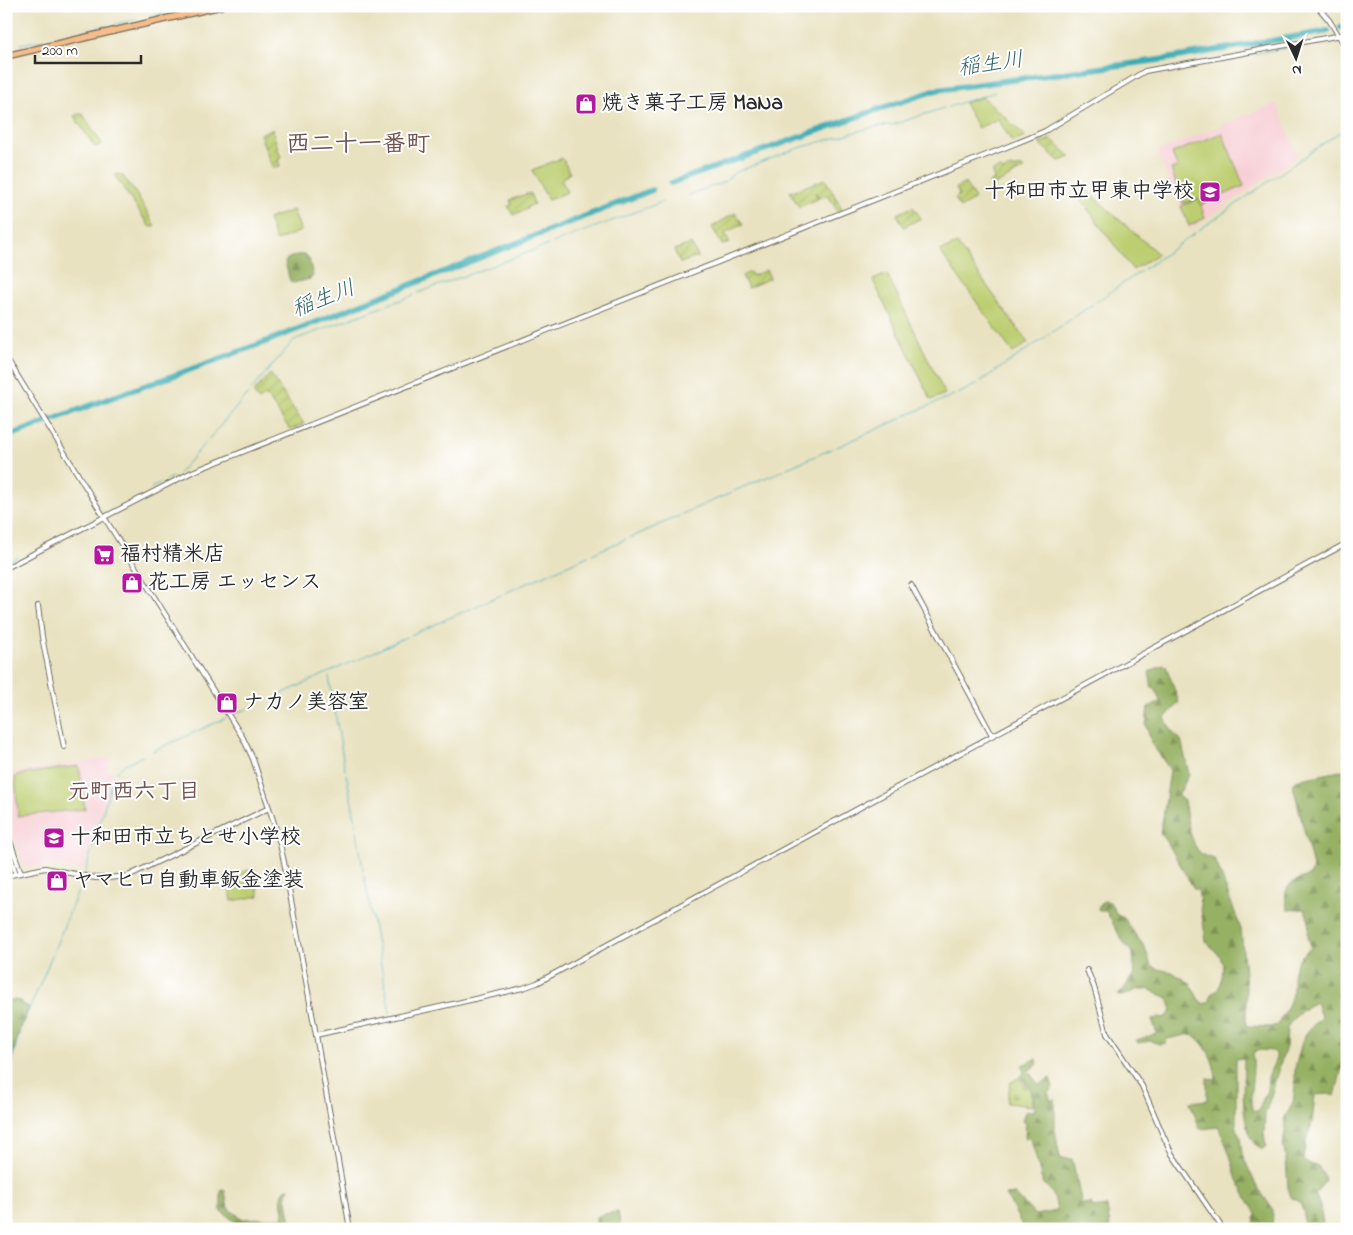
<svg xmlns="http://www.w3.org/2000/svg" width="1353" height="1235" viewBox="0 0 1353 1235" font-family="'Indie Flower','Klee One',sans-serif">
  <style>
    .built { fill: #f7cfd5 }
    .grass { fill: #bdce71; stroke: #747c4e }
    .forest { fill: url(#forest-firs); stroke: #606e47; fill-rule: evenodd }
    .cemetery { fill: url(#cemetery-stones); stroke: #747c4e }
    .park { fill: url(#park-crowns); stroke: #747c4e }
    .garden { fill: url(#garden-furrows); stroke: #747c4e }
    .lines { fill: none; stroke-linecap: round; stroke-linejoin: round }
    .stream { stroke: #3aacb4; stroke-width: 1 }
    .river { stroke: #3aacb4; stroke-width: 6 }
    .minor-casing { stroke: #6e6b60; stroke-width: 6 }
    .highway-casing { stroke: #6e6b60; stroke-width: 8 }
    .minor { stroke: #fff; stroke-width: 4 }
    .highway { stroke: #f7bd88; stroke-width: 5.5 }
    .labels { text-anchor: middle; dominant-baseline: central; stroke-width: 4; stroke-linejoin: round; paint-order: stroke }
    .poi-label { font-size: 21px; font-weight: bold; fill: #2b2b2b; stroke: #fff; text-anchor: start }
    .water-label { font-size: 22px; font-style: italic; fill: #326569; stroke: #fff }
    .neighbourhood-label { font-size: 22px; font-weight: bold; fill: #735350; stroke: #fff }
    .quarter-label { font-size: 24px; font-weight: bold; fill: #735350; stroke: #fff }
  </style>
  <defs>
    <pattern id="forest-firs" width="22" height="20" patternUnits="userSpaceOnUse" patternTransform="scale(1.25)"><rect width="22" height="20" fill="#96b163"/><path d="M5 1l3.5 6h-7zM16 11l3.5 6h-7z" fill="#7b9052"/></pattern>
    <pattern id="cemetery-stones" width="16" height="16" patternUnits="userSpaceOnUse" patternTransform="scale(1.25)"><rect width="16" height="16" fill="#bdce71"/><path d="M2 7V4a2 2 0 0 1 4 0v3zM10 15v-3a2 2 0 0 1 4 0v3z" fill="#a3b162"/></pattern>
    <pattern id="park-crowns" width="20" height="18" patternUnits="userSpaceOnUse" patternTransform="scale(1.25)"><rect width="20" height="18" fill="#bdce71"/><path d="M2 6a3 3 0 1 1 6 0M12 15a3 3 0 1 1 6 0" fill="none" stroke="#a3b162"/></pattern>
    <pattern id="garden-furrows" width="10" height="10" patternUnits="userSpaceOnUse" patternTransform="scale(1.25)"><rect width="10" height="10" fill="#bdce71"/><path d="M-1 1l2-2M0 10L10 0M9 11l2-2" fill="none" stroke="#a3b162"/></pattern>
  </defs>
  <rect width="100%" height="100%" fill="#fff"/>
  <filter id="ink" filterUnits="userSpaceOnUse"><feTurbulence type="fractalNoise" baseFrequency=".02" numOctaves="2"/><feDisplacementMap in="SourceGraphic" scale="10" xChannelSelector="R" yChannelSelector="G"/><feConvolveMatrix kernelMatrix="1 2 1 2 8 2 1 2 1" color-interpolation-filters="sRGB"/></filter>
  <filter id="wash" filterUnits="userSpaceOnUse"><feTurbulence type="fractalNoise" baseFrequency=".0096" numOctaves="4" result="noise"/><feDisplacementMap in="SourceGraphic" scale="20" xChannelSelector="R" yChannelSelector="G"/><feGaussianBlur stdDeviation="1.12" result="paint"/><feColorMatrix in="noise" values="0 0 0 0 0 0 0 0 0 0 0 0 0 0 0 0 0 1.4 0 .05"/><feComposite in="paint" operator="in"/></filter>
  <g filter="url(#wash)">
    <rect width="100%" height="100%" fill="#e9e2c1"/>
    <g class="built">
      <polygon points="1277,103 1298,156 1191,229 1189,228 1158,154 1158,151"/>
      <polygon points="111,758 108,770 114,772 83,871 50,865 28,867 25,866 22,863 6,814 6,806 13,805 10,773"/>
    </g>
    <g class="grass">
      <polygon points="983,97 1026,137 1012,142 998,119 978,128 964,103"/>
      <polygon points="1222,133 1244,186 1201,205 1199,200 1205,218 1189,226 1181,206 1199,199 1183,203 1171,169 1177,167 1172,153"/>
      <polygon points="562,158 570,173 561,179 567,192 548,200 532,170"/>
      <polygon points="1084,188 1158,254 1133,270 1075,192"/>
      <polygon points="293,210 301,231 276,241 268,219"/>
      <polygon points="957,244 1028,343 1013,353 940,251"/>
      <polygon points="887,274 945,394 931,400 873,280"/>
      <polygon points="79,766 85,809 18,816 15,777 17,775"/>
      <polygon points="255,869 259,896 232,901 227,875"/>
    </g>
    <g class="forest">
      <polygon points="296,255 306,255 309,259 313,276 310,279 293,283 290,281 285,262 287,259"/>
      <path d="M1163 665 1166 666 1179 702 1165 718 1172 732 1181 740 1189 774 1178 796 1184 801C1186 812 1187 822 1190 832 1195 848 1198 856 1215 859L1241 929 1246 986V1026L1270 1027 1277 1025C1283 1015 1290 1005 1292 993 1294 988 1293 983 1293 977 1294 964 1301 955 1311 948L1308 936 1309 922 1305 909 1288 910C1281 884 1290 883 1311 875L1313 867 1293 785 1294 783 1299 779 1306 778 1340 771 1347 768V1048L1335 1096 1328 1094 1315 1095 1312 1123 1306 1141 1303 1159 1308 1164 1318 1166 1325 1178 1324 1182 1315 1194 1320 1206 1324 1229H1303L1304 1213 1300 1203 1291 1197 1288 1188 1286 1159 1283 1144 1286 1126 1284 1119 1293 1103 1295 1088V1068L1302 1042 1307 1032 1321 1017 1316 1002 1308 1006 1294 1018 1287 1027 1286 1047 1275 1080 1274 1087 1265 1114 1264 1134 1266 1146 1263 1149H1260C1238 1127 1244 1087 1244 1058L1236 1059V1128L1240 1137 1242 1154 1255 1183 1273 1210 1272 1229H1253L1256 1214 1237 1180 1230 1155 1219 1127 1200 1129 1190 1102 1207 1100V1078L1216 1079C1215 1062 1206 1042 1191 1034L1167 1039 1166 1043 1160 1044 1150 1041 1138 1043 1136 1040 1157 1034 1152 1019 1167 1017 1172 1010 1168 998 1148 989H1137C1131 994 1125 996 1118 996 1120 992 1123 991 1125 987 1130 981 1127 980 1135 975L1133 954 1122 940 1106 911H1099L1098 908 1102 902 1104 901 1110 902 1117 915 1124 918 1136 936 1145 947 1151 966 1157 969 1172 972 1190 983 1199 1000 1204 1004 1210 1001 1211 994 1218 990 1222 976 1223 965 1220 956 1206 941 1198 890 1194 889 1166 840 1160 833 1163 818 1170 770 1152 744 1148 732 1146 725 1148 707 1157 704 1160 701 1156 690 1152 688 1149 672ZM1259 1050 1273 1051 1276 1054V1058L1268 1077 1267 1090 1258 1111H1253C1248 1102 1253 1079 1253 1067 1254 1064 1252 1058 1253 1055 1254 1052 1256 1052 1259 1050Z"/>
      <polygon points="6,999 21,1001 21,1004 29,1007 19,1030 12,1056 7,1089 6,1088"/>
      <path d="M1036 1059 1038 1064 1028 1071 1039 1085 1050 1078 1053 1088 1048 1092 1051 1101 1055 1099V1129L1060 1159H1072L1082 1204 1091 1203 1093 1208 1107 1206 1110 1229H1024L1006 1195 1015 1194 1035 1215 1057 1211C1055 1199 1054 1191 1043 1184L1031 1139 1025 1138 1026 1123 1022 1121 1025 1112 1035 1110 1032 1089 1020 1077 1024 1073 1022 1065Z"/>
      <path d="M288 1187 289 1188 286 1196 290 1218 294 1229H239L237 1223 221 1211V1190L223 1189 225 1190 227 1204 230 1210 243 1219 284 1218C283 1205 277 1197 288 1187Z"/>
      <polygon points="618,1212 621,1229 596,1229 596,1217 604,1214"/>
    </g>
    <polygon class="cemetery" points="1018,1078 1031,1089 1033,1106 1007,1103 1010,1083"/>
    <g class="park">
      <polygon points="78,114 83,114 102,144 95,147 74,116"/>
      <polygon points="117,174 122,175 135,192 155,226 152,227 149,226 115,176"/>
    </g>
    <g class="garden">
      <polygon points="272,129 281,158 278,160 280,166 272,168 260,134"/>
      <polygon points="1051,139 1071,157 1059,161 1039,143"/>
      <polygon points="1021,166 1024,169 991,187 989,183 994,180 992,172 1000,168 1003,171 1012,167 1014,169"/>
      <polygon points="825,179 843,210 838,212 828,195 819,198 815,192 818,199 799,207 790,192"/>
      <polygon points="965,183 975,199 960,208 955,198 959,195 956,188"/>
      <polygon points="530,193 534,204 527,207 527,209 513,215 508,206 512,205 510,200"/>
      <polygon points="913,207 921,218 904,227 897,214"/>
      <polygon points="735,213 743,224 725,233 730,243 722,245 712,227"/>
      <polygon points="691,244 698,257 680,263 674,250"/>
      <polygon points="766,270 770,278 748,288 742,276 750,272 753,276"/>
      <polygon points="270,374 304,424 290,430 266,395 259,400 253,393"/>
    </g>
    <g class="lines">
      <g class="stream">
        <polyline points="192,7 194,6"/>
        <polyline points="176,10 185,8"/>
        <polyline points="148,17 168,12"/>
        <polyline points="116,24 138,19"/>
        <polyline points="81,32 105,26"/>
        <polyline points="51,39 74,34"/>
        <polyline points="21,44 44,40"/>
        <polyline points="1176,68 1336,39"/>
        <polyline points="948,107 995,92"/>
        <polyline points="689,195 724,182 734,173 796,149 873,127 892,125 944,108"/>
        <polyline points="1199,230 1347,127"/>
        <polyline points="553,243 662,202"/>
        <polyline points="1144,269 1195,233"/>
        <polyline points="418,293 548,245"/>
        <polyline points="1096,302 1141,271"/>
        <polyline points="1048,335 1093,304"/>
        <polyline points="981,381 1046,337"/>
        <polyline points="251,390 294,340 414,295"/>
        <polyline points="958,394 977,384"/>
        <polyline points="905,416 954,395"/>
        <polyline points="837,447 902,418"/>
        <polyline points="787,468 832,449"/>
        <polyline points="179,473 248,394"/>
        <polyline points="166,480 172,477"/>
        <polyline points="151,488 161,483"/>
        <polyline points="734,491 784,470"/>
        <polyline points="682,514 731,493"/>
        <polyline points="60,536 80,525"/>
        <polyline points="630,538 679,516"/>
        <polyline points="592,554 626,539"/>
        <polyline points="6,563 17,557"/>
        <polyline points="505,593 588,556"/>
        <polyline points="411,635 501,595"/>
        <polyline points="359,659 406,637"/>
        <polyline points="329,677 345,770"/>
        <polyline points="277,696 356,660"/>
        <polyline points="236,713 247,709"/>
        <polyline points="153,751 226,718"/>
        <polyline points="116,772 125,764 143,756"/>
        <polyline points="346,774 355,818 363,870"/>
        <polyline points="85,873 113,778"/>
        <polyline points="364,875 390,1013"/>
        <polyline points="6,1110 12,1061 20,1030 39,987 83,879"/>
      </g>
      <g class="river">
        <polyline points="1341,27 1347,26"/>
        <polyline points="671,183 876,110 937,90 1166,59 1328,31"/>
        <polyline points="6,437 113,397 178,374 265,342 652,190"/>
      </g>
    </g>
  </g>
  <g filter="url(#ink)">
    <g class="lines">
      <g class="minor-casing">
        <g id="minor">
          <polyline points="1317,6 1329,20 1347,49"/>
          <polyline points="6,357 104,517 243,738 253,759 278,835 284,862 316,1035 350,1229"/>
          <polyline points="6,568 48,546 192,472 1029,138 1045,131 1145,71 1347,34"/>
          <polyline points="911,585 992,735"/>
          <polyline points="38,606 42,637 64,747"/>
          <polyline points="6,829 21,873"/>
          <polyline points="6,842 16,874"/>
          <polyline points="6,876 45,868 95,878 108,878 128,876 269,808"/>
          <polyline points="1087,970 1094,987 1107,1034 1142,1086 1163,1135 1172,1154 1223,1229"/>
          <polyline points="316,1035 523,988 537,983 1347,543"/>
        </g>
      </g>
      <g class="highway-casing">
        <polyline id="highway" points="6,56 221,6"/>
      </g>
      <use href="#minor" class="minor"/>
      <use href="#highway" class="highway"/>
    </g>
  </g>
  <defs>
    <g id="shop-square" transform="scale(1.125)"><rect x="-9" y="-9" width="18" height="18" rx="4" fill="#b5179e" stroke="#fff"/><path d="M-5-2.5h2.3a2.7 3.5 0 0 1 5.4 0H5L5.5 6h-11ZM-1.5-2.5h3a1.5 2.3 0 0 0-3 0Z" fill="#fff"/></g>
    <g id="school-square" transform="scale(1.125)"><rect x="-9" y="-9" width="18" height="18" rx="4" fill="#b5179e" stroke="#fff"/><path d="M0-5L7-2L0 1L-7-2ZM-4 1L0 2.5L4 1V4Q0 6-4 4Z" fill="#fff"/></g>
    <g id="supermarket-square" transform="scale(1.125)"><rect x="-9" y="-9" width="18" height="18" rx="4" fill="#b5179e" stroke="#fff"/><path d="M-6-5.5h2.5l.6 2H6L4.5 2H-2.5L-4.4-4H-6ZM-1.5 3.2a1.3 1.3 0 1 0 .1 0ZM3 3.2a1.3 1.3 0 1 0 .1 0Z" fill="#fff"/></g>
  </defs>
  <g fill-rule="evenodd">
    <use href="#shop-square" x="586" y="104"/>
    <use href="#school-square" x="1210" y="192"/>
    <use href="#supermarket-square" x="104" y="555"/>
    <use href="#shop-square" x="132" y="583"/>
    <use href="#shop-square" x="227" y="703"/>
    <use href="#school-square" x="54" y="838"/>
    <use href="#shop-square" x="57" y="881"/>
  </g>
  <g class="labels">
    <g class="poi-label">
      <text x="602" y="104">焼き菓子工房 MaNa</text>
      <text x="1194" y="192" text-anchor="end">十和田市立甲東中学校</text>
      <text x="120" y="555">福村精米店</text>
      <text x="148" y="583">花工房 エッセンス</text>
      <text x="243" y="703">ナカノ美容室</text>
      <text x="70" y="838">十和田市立ちとせ小学校</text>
      <text x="73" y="881">ヤマヒロ自動車鈑金塗装</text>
    </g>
    <g class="water-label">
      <text transform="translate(991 65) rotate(-8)">稲生川</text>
      <text transform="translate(324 300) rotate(-21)">稲生川</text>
    </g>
    <g class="neighbourhood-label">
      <text x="134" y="793">元町西六丁目</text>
    </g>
    <g class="quarter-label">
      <text x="358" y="145">西二十一番町</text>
    </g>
  </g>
  <rect width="1353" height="1235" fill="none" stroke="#fff" stroke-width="25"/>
  <g transform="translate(1296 58) rotate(176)" stroke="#ffffff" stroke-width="4" paint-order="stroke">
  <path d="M0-4L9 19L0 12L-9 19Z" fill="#2b2b2b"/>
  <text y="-8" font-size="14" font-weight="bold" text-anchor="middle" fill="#2b2b2b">N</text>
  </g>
  <path d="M35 55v8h106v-8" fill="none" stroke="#2b2b2b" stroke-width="2.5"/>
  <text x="42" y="55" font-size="15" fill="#2b2b2b" stroke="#ffffff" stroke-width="4" paint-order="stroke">200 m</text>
</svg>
